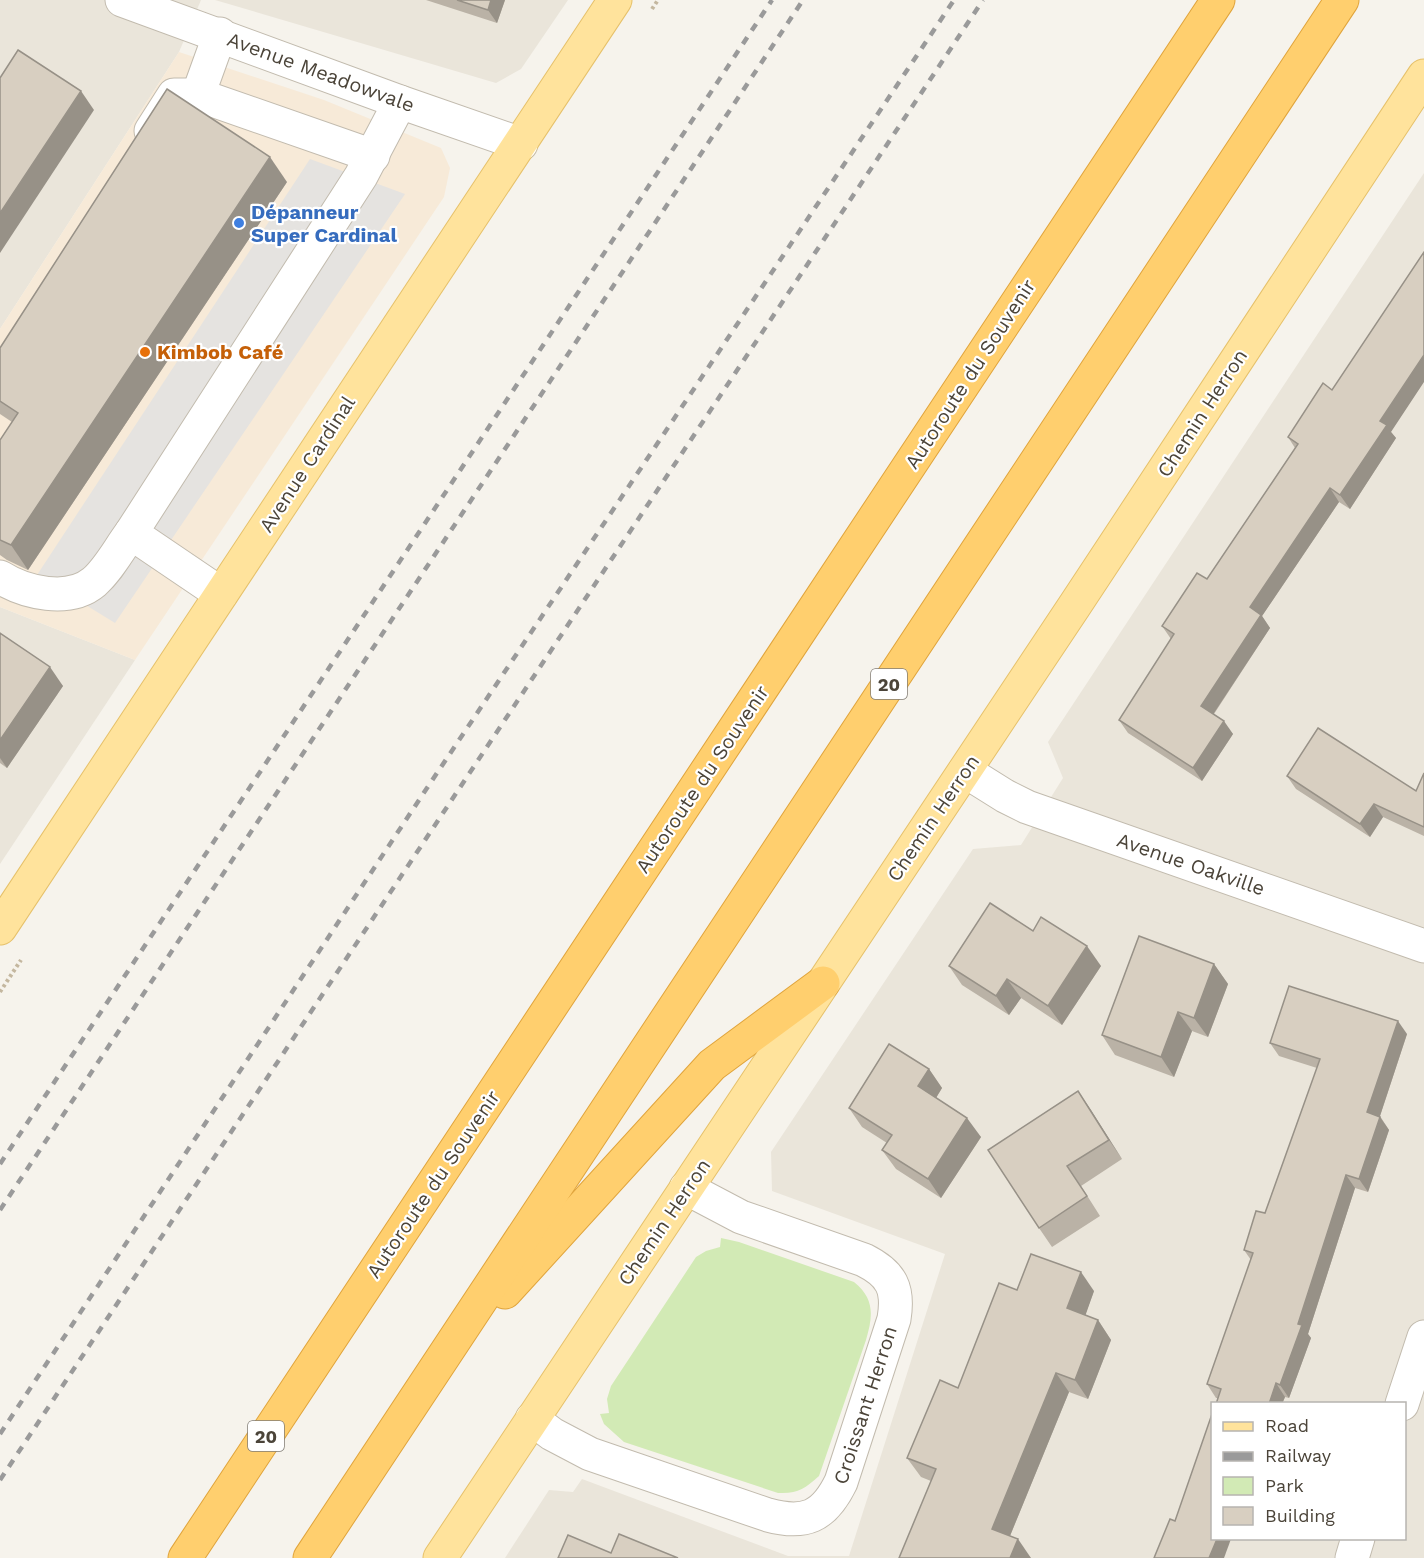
<svg xmlns="http://www.w3.org/2000/svg" width="1424" height="1558" viewBox="0 0 1424 1558" font-family="'Work Sans',sans-serif">
  <style>
    .residential { fill: #eae5da; fill-rule: evenodd }
    .commercial { fill: #f7ead8 }
    .green { fill: #d2eab5 }
    .parking { fill: #e5e3e0 }
    .lines { fill: none; stroke-linecap: round; stroke-linejoin: round }
    .minor-casing { stroke: #c2bbae; stroke-width: 35 }
    .major-casing { stroke: #e6c16a; stroke-width: 35 }
    .highway-casing { stroke: #e0a43c; stroke-width: 35 }
    .path { stroke: #c4b79f; stroke-width: 4; stroke-dasharray: 3 3; stroke-linecap: butt }
    .minor { stroke: #fff; stroke-width: 33 }
    .major { stroke: #ffe39c; stroke-width: 33 }
    .highway { stroke: #ffcf6e; stroke-width: 33 }
    .rail { stroke: #9a9a9a; stroke-width: 4.5; stroke-dasharray: 8 8; stroke-linecap: butt }
    .wall { fill: #bab2a6 }
    .shaded-wall { fill: #979187 }
    .building { fill: #d8cfc1; stroke: #979187; stroke-width: 1.5 }
    .shop-dot { fill: #3f7fe0; stroke: #fff; stroke-width: 2 }
    .food-dot { fill: #e8710a; stroke: #fff; stroke-width: 2 }
    .labels { text-anchor: middle; dominant-baseline: central; stroke-width: 4.5; stroke-linejoin: round; paint-order: stroke }
    .shield { fill: #fff; stroke: #817c74; stroke-width: 1.5 }
    .shield-label { font-size: 18px; font-weight: bold; fill: #4b4439 }
    .street-label { font-size: 20px; fill: #4b4439; stroke: #fff }
    .shop-label { font-size: 20px; font-weight: bold; fill: #366cbe; stroke: #fff; text-anchor: start }
    .food-label { font-size: 20px; font-weight: bold; fill: #c56008; stroke: #fff; text-anchor: start }
  </style>
  <rect width="100%" height="100%" fill="#f6f3ec"/>
  <g class="residential">
    <polygon points="0,0 201,0 179,52 0,329"/>
    <polygon points="215,0 568,0 521,69 496,83"/>
    <path d="M1424 173V1558H505L549 1490 573 1492 582 1479 788 1556H849L945 1254 772 1191 771 1152 973 849 1021 845 1063 778 1048 742ZM1212 1404H1404V1538H1212Z"/>
    <polygon points="0,607 135,660 0,864"/>
  </g>
  <polygon class="commercial" points="179,52 324,100 441,148 450,168 444,197 135,660 0,607 0,329"/>
  <path class="green" d="M721 1238 739 1242 854 1282C875 1299 873 1316 866 1340L819 1476C804 1489 798 1494 778 1493L624 1442 604 1424 600 1414 609 1413 607 1399 611 1386 696 1257 706 1251 720 1247Z"/>
  <polygon class="parking" points="310,159 405,194 115,623 37,575"/>
  <g class="lines">
    <g class="minor-casing">
      <g id="minor">
        <polyline points="122,0 400,102 521,144"/>
        <polyline points="220,34 198,95 373,156"/>
        <polyline points="151,131 174,95 198,95"/>
        <path d="M0 577C25 593 69 603 94 582 109 569 119 549 131 533"/>
        <polyline points="221,594 131,533 361,176 400,102"/>
        <polyline points="965,771 1005,796 1027,807 1424,946"/>
        <polyline points="1402,1404 1424,1337"/>
        <path d="M532 1419 552 1434 590 1454 768 1515C805 1525 824 1517 841 1482L894 1319C899 1289 892 1274 864 1260L741 1217 686 1188"/>
        <polyline points="1352,1558 1358,1538"/>
      </g>
    </g>
    <g class="major-casing">
      <g id="major">
        <polyline points="0,928 615,0"/>
        <polyline points="440,1558 1075,605 1424,76"/>
      </g>
    </g>
    <g class="highway-casing">
      <g id="highway">
        <polyline points="505,1292 712,1065 823,983"/>
        <polyline points="185,1558 1218,0"/>
        <polyline points="310,1558 1342,0"/>
      </g>
    </g>
    <g class="path">
      <polyline points="652,9 658,0"/>
      <polyline points="0,992 21,960"/>
    </g>
    <use href="#minor" class="minor"/>
    <use href="#major" class="major"/>
    <use href="#highway" class="highway"/>
    <g class="rail">
      <polyline points="0,1164 772,0"/>
      <polyline points="0,1210 803,0"/>
      <polyline points="0,1434 427,788 954,0"/>
      <polyline points="0,1480 983,0"/>
    </g>
  </g>
  <g class="wall">
    <polygon points="426,0 505,0 497,23"/>
    <polygon points="287,182 28,570 7,560 0,555 0,440 12,422 0,414 0,348"/>
    <polygon points="1391,432 1396,438 1350,509 1339,502 1262,616 1270,628 1214,714 1233,734 1202,781 1128,733 1119,720 1171,639 1162,626 1207,579 1295,448 1288,437"/>
    <polygon points="0,633 63,686 7,768 0,763"/>
    <polygon points="1424,773 1424,836 1383,817 1370,837 1296,789 1287,776 1416,791"/>
    <polygon points="1033,931 1101,966 1062,1025 1021,998 1009,1015 962,985 949,966"/>
    <polygon points="1214,964 1228,984 1208,1037 1192,1031 1174,1077 1115,1055 1102,1035"/>
    <polygon points="1407,1034 1380,1116 1389,1130 1368,1192 1355,1188 1308,1334 1311,1338 1289,1398 1285,1397 1282,1404 1216,1404 1218,1398 1216,1398 1207,1384 1251,1260 1244,1250 1265,1213 1317,1068 1279,1056 1270,1043"/>
    <polygon points="929,1069 942,1088 936,1098 981,1137 941,1198 896,1169 882,1150 887,1143 862,1127 849,1108"/>
    <polygon points="1078,1091 1122,1159 1081,1186 1100,1216 1052,1247 1039,1228"/>
    <polygon points="1017,1290 1094,1291 1085,1315 1098,1320 1111,1340 1088,1399 1069,1392 1010,1536 1031,1558 931,1481 921,1477 907,1458 958,1388"/>
  </g>
  <g class="shaded-wall">
    <polygon points="491,0 505,0 497,23 488,10"/>
    <polygon points="81,91 94,110 0,253 0,213"/>
    <polygon points="270,157 287,182 28,570 11,545"/>
    <polygon points="1424,355 1424,382 1391,432 1396,438 1350,509 1340,495 1380,421"/>
    <polygon points="1330,488 1339,502 1262,616 1270,628 1210,719 1201,706 1250,607"/>
    <polygon points="50,667 63,686 7,768 0,758 0,740"/>
    <polygon points="1224,721 1233,734 1202,781 1193,768"/>
    <polygon points="1374,804 1383,817 1370,837 1360,824"/>
    <polygon points="1087,946 1101,966 1062,1025 1048,1006"/>
    <polygon points="1214,964 1228,984 1208,1037 1194,1018"/>
    <polygon points="1007,979 1021,998 1009,1015 996,996"/>
    <polygon points="1178,1012 1192,1031 1174,1077 1161,1057"/>
    <polygon points="1398,1021 1407,1034 1377,1125 1367,1112"/>
    <polygon points="929,1069 942,1088 931,1106 918,1086"/>
    <polygon points="1078,1091 1091,1110 1122,1159 1109,1140"/>
    <polygon points="1380,1117 1389,1130 1368,1192 1359,1179"/>
    <polygon points="967,1118 981,1137 941,1198 928,1179"/>
    <polygon points="1346,1175 1355,1188 1308,1334 1311,1338 1289,1398 1280,1385 1298,1324"/>
    <polygon points="1081,1272 1094,1291 1081,1328 1067,1308"/>
    <polygon points="1098,1320 1111,1340 1088,1399 1075,1380"/>
    <polygon points="1056,1373 1069,1392 1005,1548 992,1529"/>
    <polygon points="1276,1383 1285,1397 1282,1404 1269,1404"/>
    <polygon points="1018,1539 1031,1558 1010,1558"/>
    <polygon points="1217,1539 1231,1539 1224,1558 1209,1558"/>
  </g>
  <g class="building">
    <polygon points="457,0 491,0 488,10"/>
    <polygon points="18,50 81,91 0,213 0,78"/>
    <polygon points="167,89 270,157 11,545 0,540 0,440 18,413 0,401 0,348"/>
    <polygon points="1424,252 1424,355 1380,421 1387,425 1340,495 1330,488 1250,607 1261,615 1201,706 1224,721 1193,768 1119,720 1174,634 1162,626 1197,573 1207,579 1298,444 1288,437 1323,383 1332,390"/>
    <polygon points="0,633 50,667 0,740"/>
    <polygon points="1318,728 1416,791 1424,773 1424,827 1374,804 1360,824 1287,776"/>
    <polygon points="990,903 1033,931 1041,917 1087,946 1048,1006 1007,979 996,996 949,966"/>
    <polygon points="1139,936 1214,964 1194,1018 1178,1012 1161,1057 1102,1035"/>
    <polygon points="1289,986 1398,1021 1367,1112 1380,1117 1359,1179 1346,1175 1298,1324 1302,1325 1280,1385 1276,1383 1269,1404 1216,1404 1221,1389 1207,1384 1253,1253 1244,1250 1256,1211 1265,1213 1320,1059 1270,1043"/>
    <polygon points="889,1044 929,1069 918,1086 967,1118 928,1179 882,1150 892,1135 849,1108"/>
    <polygon points="1078,1091 1109,1140 1067,1166 1087,1196 1039,1228 988,1150"/>
    <polygon points="1031,1254 1081,1272 1067,1308 1098,1320 1075,1380 1056,1373 992,1529 1018,1539 1010,1558 899,1558 936,1469 907,1458 940,1380 958,1388 999,1283 1017,1290"/>
    <polygon points="1212,1414 1212,1539 1217,1539 1209,1558 1154,1558 1170,1519 1175,1521"/>
    <polygon points="619,1534 678,1558 558,1558 568,1535 611,1553"/>
  </g>
  <circle class="shop-dot" cx="239" cy="223" r="6"/>
  <circle class="food-dot" cx="145" cy="352" r="6"/>
  <g class="labels">
    <g class="shield">
      <rect x="871" y="669" width="36" height="30" rx="4.5"/>
      <rect x="248" y="1421" width="36" height="30" rx="4.5"/>
    </g>
    <g class="shield-label">
      <text x="889" y="684">20</text>
      <text x="266" y="1436">20</text>
    </g>
    <g class="street-label">
      <text transform="translate(321 72) rotate(20)">Avenue Meadowvale</text>
      <text transform="translate(970 374) rotate(-57)">Autoroute du Souvenir</text>
      <text transform="translate(1202 413) rotate(-57)">Chemin Herron</text>
      <text transform="translate(307 464) rotate(-57)">Avenue Cardinal</text>
      <text transform="translate(702 779) rotate(-56)">Autoroute du Souvenir</text>
      <text transform="translate(933 818) rotate(-56)">Chemin Herron</text>
      <text transform="translate(1191 864) rotate(19)">Avenue Oakville</text>
      <text transform="translate(433 1184) rotate(-56)">Autoroute du Souvenir</text>
      <text transform="translate(664 1222) rotate(-56)">Chemin Herron</text>
      <text transform="translate(865 1405) rotate(-72)">Croissant Herron</text>
    </g>
    <g class="shop-label">
      <text x="251" y="212">Dépanneur<tspan x="251" dy="23">Super Cardinal</tspan></text>
    </g>
    <g class="food-label">
      <text x="157" y="352">Kimbob Café</text>
    </g>
  </g>
  <rect x="1211" y="1402" width="195" height="138" fill="#ffffff" stroke="#b7b4b0" stroke-width="1.5"/>
  <rect x="1223" y="1422" width="30" height="9" fill="#ffe39c" stroke="#b7b4b0" stroke-width="1.5"/>
  <text x="1265" y="1432" font-size="18" fill="#4b4439">Road</text>
  <rect x="1223" y="1452" width="30" height="9" fill="#9a9a9a" stroke="#b7b4b0" stroke-width="1.5"/>
  <text x="1265" y="1462" font-size="18" fill="#4b4439">Railway</text>
  <rect x="1223" y="1477" width="30" height="18" fill="#d2eab5" stroke="#b7b4b0" stroke-width="1.5"/>
  <text x="1265" y="1492" font-size="18" fill="#4b4439">Park</text>
  <rect x="1223" y="1507" width="30" height="18" fill="#d8cfc1" stroke="#b7b4b0" stroke-width="1.5"/>
  <text x="1265" y="1522" font-size="18" fill="#4b4439">Building</text>
</svg>
